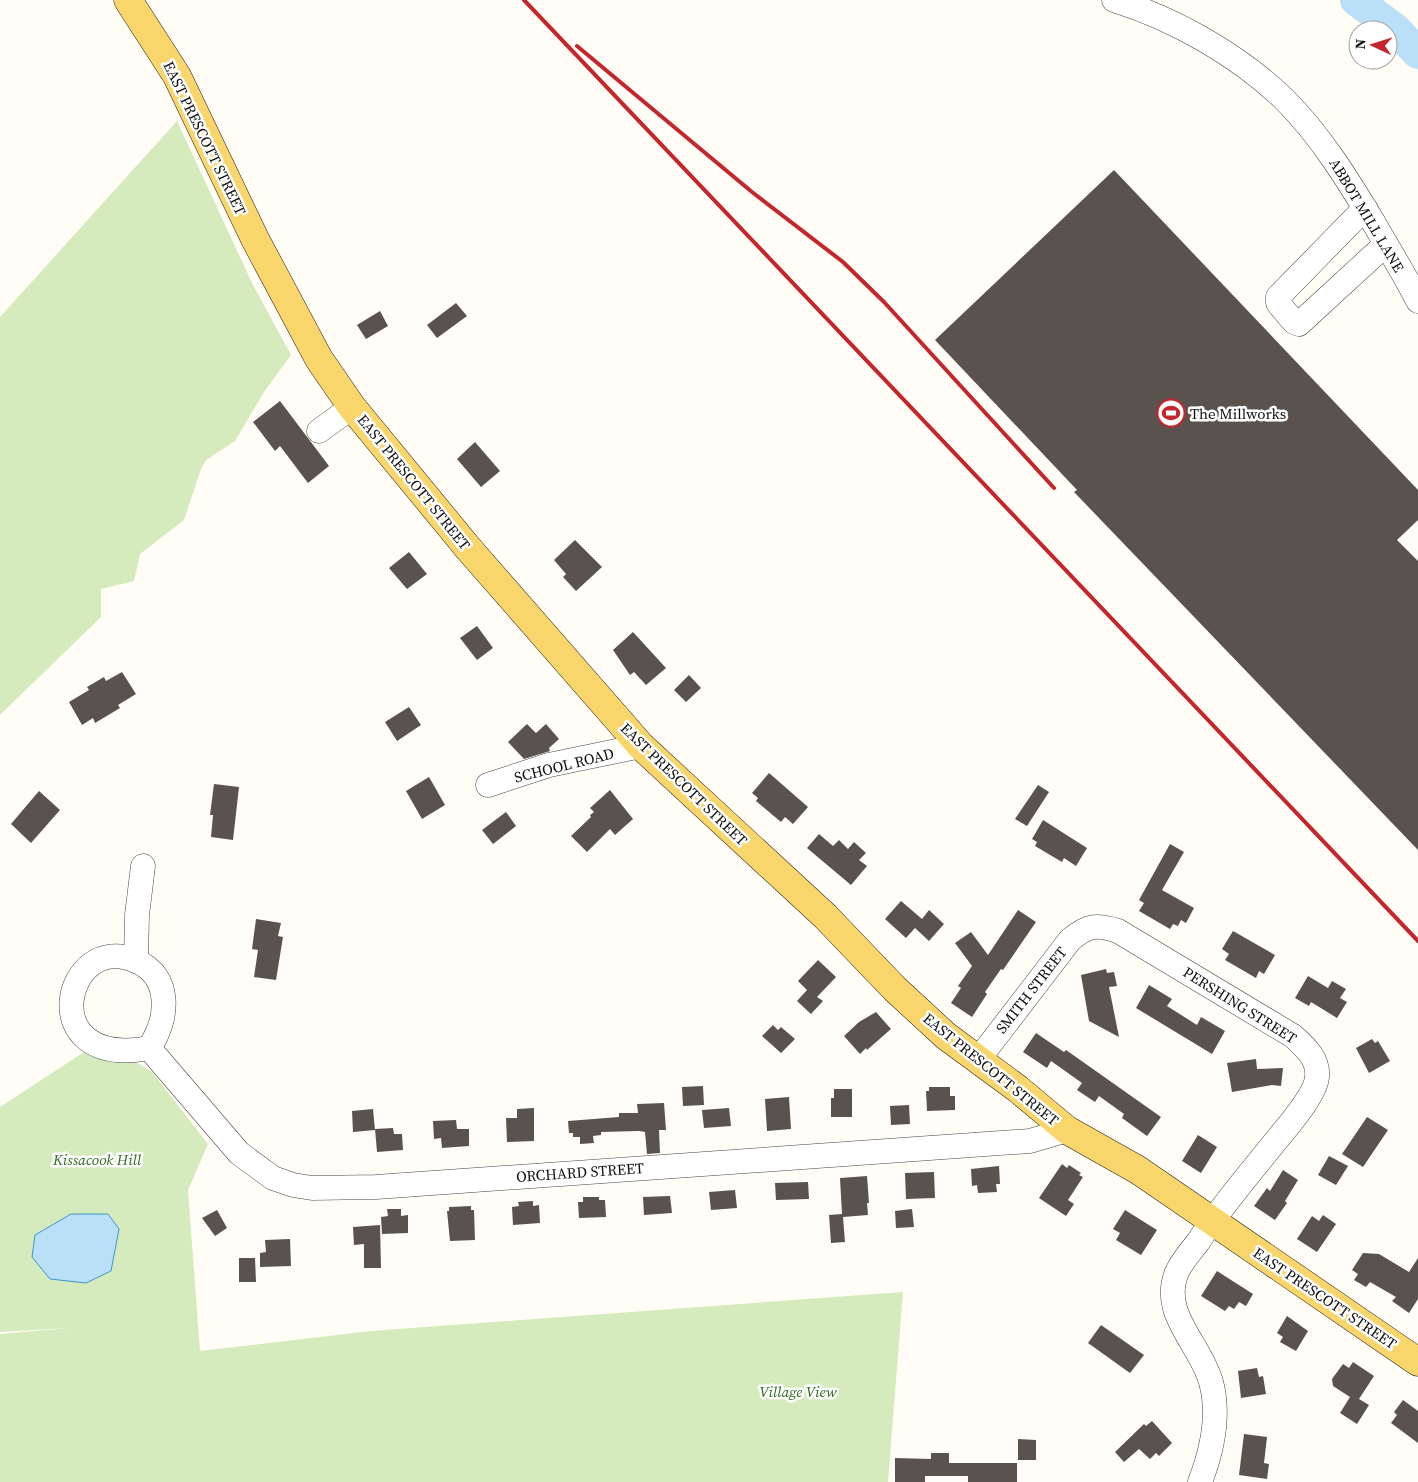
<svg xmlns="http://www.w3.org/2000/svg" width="1418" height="1482" viewBox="0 0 1418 1482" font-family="'Source Serif 4',serif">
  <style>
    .green { fill: #d5ebbd }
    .water { fill: #b9e0f7; stroke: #3f96cf }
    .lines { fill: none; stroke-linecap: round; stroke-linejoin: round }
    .river { stroke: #b9e0f7; stroke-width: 32 }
    .building { fill: #5a524d }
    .minor-casing { stroke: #444; stroke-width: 25 }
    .major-casing { stroke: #222; stroke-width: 29 }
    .minor { stroke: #fff; stroke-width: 24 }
    .major { stroke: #f9d66b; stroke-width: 28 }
    .rail { stroke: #c4262e; stroke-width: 4 }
    .labels { text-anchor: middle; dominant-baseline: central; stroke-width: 5; stroke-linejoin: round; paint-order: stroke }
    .street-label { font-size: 15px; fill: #111; stroke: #fff }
    .poi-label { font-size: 15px; fill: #111; stroke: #fff; text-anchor: start }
    .park-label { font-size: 15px; font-style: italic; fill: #2f6b1f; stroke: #fff }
  </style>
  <rect width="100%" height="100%" fill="#fffdf5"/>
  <g class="green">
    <polygon points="177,121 253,285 291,355 264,392 235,441 206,460 201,469 184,520 140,554 134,581 101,589 101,617 0,715 0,317"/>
    <polygon points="84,1052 109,1062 136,1062 152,1072 208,1144 188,1190 200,1351 371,1331 903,1292 888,1482 0,1482 0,1334 68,1328 0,1332 0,1107"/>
  </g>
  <polygon class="water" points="71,1214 108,1214 119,1229 111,1271 86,1283 50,1279 32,1257 35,1235"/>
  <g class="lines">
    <polyline class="river" points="1356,0 1395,29 1418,53"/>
  </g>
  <g class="building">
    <polygon points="1114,170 1418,490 1418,520 1397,540 1418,561 1418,850 1074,492 1077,490 935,340"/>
    <polygon points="456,303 467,316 437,338 427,325"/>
    <polygon points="380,311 388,326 366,339 357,325"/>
    <polygon points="280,401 329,466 308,483 280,446 275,451 253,422"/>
    <polygon points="475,442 500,471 481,487 457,459"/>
    <polygon points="575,540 602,567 576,591 563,577 566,574 554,560"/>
    <polygon points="409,552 427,574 407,589 389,568"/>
    <polygon points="477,626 493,648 477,660 460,638"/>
    <polygon points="633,632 666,668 646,685 634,672 630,675 613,650"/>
    <polygon points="122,672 136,694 118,705 120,708 95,723 93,718 82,725 69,702 89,690 87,687 104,677 106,681"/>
    <polygon points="689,675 701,688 686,702 674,690"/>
    <polygon points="409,707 421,725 397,741 385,722"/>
    <polygon points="527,724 536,733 546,724 559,739 549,748 550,751 524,759 508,742"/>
    <polygon points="769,773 808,807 793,824 785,817 781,822 756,801 758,798 752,793"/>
    <polygon points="429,777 445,805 422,819 406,791"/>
    <polygon points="214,784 239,787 233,840 211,837 213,815 210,815"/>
    <polygon points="1038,785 1049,792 1027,826 1015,819"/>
    <polygon points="610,790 633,819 615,835 610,829 587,852 571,836 591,817 590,815 594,812 590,808"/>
    <polygon points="39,791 60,810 31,843 11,824"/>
    <polygon points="506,812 516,826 493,844 482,830"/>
    <polygon points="1043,820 1087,848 1076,866 1064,858 1062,862 1035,846 1037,842 1032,839"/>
    <polygon points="819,834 833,846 839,840 848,849 854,842 866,853 859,860 867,866 851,885 807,848"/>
    <polygon points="1170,844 1184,852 1162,890 1194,908 1186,923 1181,920 1178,926 1173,924 1170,929 1139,911 1144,903 1139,900"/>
    <polygon points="901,901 922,919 929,910 944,924 929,941 915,928 906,938 885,919"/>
    <polygon points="1018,910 1036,922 1003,970 1001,969 985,992 987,994 972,1017 951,1003 961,988 958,986 972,966 955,943 971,932 988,955"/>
    <polygon points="256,919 281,923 278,936 283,937 276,980 254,977 258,950 252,949"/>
    <polygon points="1233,931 1275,955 1264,974 1259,971 1256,978 1225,960 1229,954 1222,949"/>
    <polygon points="818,960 836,977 817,997 823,1001 811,1014 797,1001 807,990 798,981"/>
    <polygon points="1106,969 1107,973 1114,972 1117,986 1109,987 1119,1037 1089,1021 1081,975"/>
    <polygon points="1308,976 1328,988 1332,981 1346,989 1340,998 1347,1002 1337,1018 1311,1002 1309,1006 1295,998"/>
    <polygon points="1149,985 1172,999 1167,1006 1197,1025 1201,1017 1225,1031 1212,1054 1136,1008"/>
    <polygon points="876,1012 891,1029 867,1050 866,1048 860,1054 844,1036 859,1022"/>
    <polygon points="773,1025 778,1030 781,1027 795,1039 781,1053 762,1036"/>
    <polygon points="1036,1033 1064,1052 1066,1050 1161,1117 1147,1136 1122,1118 1124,1114 1099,1096 1095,1102 1077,1090 1082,1083 1051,1061 1047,1068 1023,1052"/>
    <polygon points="1372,1039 1375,1043 1378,1041 1390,1061 1369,1073 1356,1048"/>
    <polygon points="1256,1059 1257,1069 1283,1068 1281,1086 1272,1085 1232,1092 1227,1063"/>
    <polygon points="703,1086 704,1105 683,1106 682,1087"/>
    <polygon points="929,1087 950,1087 950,1096 955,1096 955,1110 927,1111 926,1091 929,1091"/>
    <polygon points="834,1089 852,1089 852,1117 831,1117 831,1098 834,1098"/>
    <polygon points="789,1097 791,1129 767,1131 765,1099"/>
    <polygon points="664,1103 666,1130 659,1130 660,1153 647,1154 645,1132 639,1131 601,1132 601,1135 593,1136 594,1143 580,1144 580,1137 573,1137 573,1133 569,1133 568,1121 619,1117 619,1113 638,1113 637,1104"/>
    <polygon points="909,1105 910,1124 891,1125 890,1106"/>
    <polygon points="534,1108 534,1141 507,1142 506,1118 517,1118 517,1109"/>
    <polygon points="729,1108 731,1126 704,1128 702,1110"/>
    <polygon points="373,1109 375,1130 353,1132 352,1111"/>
    <polygon points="1367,1117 1388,1130 1363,1167 1342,1154"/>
    <polygon points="456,1120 457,1129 469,1129 469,1146 442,1148 441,1138 434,1139 433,1121"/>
    <polygon points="393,1128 394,1134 402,1134 403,1150 377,1152 375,1129"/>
    <polygon points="1198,1135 1217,1147 1201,1173 1182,1161"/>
    <polygon points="1329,1156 1348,1166 1336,1185 1318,1175"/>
    <polygon points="1062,1164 1067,1168 1069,1165 1081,1173 1079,1175 1083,1177 1068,1200 1074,1204 1066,1216 1039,1198"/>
    <polygon points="999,1166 1000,1184 996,1184 997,1192 978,1193 977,1185 972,1186 971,1169"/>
    <polygon points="1283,1170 1298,1180 1285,1201 1287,1203 1275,1220 1254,1206 1267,1188 1270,1191"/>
    <polygon points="934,1172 935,1198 906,1199 905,1173"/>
    <polygon points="867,1176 869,1203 867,1203 868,1215 843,1217 845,1242 831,1243 829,1215 842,1214 840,1178"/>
    <polygon points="808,1182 809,1199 776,1200 775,1183"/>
    <polygon points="735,1190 737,1208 711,1210 709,1192"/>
    <polygon points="670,1196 672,1213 644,1215 643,1197"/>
    <polygon points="583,1197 599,1197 599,1200 605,1200 606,1217 579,1218 578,1202 583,1202"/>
    <polygon points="533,1201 533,1206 539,1205 540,1223 513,1225 512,1207 519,1206 518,1202"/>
    <polygon points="471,1206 471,1210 474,1210 475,1240 450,1241 447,1211 449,1211 449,1207"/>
    <polygon points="387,1209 401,1209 401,1216 408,1215 408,1233 382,1234 381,1217 388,1216"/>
    <polygon points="912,1209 914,1227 896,1228 895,1211"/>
    <polygon points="217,1210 227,1228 215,1236 202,1218"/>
    <polygon points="1125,1210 1157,1230 1141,1255 1116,1240 1120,1233 1113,1229"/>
    <polygon points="1323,1215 1336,1224 1317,1252 1297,1239 1312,1216 1319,1221"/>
    <polygon points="380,1225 381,1268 364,1268 364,1244 354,1245 353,1227"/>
    <polygon points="290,1239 291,1266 260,1267 260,1253 266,1252 265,1240"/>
    <polygon points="1363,1253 1379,1254 1409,1272 1418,1258 1418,1299 1409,1313 1392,1301 1396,1297 1370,1282 1366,1287 1354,1280 1358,1274 1352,1270"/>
    <polygon points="239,1258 255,1258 256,1282 239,1282"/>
    <polygon points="1217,1271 1253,1294 1246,1306 1239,1302 1234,1309 1229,1306 1225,1311 1201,1296"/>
    <polygon points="1287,1316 1308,1331 1296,1351 1280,1342 1283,1337 1277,1333"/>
    <polygon points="1101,1325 1144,1355 1130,1373 1088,1343"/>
    <polygon points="1353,1362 1374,1376 1359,1399 1369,1405 1357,1424 1340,1413 1350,1397 1333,1386 1332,1379 1343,1364 1349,1368"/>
    <polygon points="1257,1368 1259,1377 1263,1376 1266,1394 1241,1398 1238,1371"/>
    <polygon points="1403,1400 1418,1411 1418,1443 1391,1423 1397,1415 1394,1412"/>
    <polygon points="1152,1421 1172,1443 1159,1456 1156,1453 1150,1459 1139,1449 1124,1462 1115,1452 1144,1424 1146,1426"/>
    <polygon points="1244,1434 1267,1437 1264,1463 1269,1464 1267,1479 1239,1475"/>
    <polygon points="1018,1439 1036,1440 1036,1460 1018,1460"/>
    <polygon points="931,1453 949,1453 949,1463 1017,1463 1017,1482 968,1482 968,1476 925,1476 925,1482 895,1482 895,1458 931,1459"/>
  </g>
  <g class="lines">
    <g class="minor-casing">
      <g id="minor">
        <path d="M1114 0C1175 19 1238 55 1284 99 1321 136 1348 180 1375 225 1389 250 1405 275 1418 301"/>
        <polyline points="1365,208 1278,297 1278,303 1294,322 1299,324 1386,244"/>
        <polyline points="319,431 352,407"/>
        <polyline points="488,785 549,765 641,746"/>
        <path d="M143 866 137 915 136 961C65 929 31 1070 149 1048L239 1153 273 1178 293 1185 312 1188 376 1187 1030 1141 1067 1130"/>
        <path d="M136 961C172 976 169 1019 149 1048"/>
        <path d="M978 1060 1070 940C1088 925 1096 924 1118 931L1293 1036C1305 1047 1319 1059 1317 1077 1316 1093 1290 1124 1279 1137 1251 1172 1222 1205 1198 1242 1191 1251 1183 1260 1178 1270 1158 1312 1200 1343 1211 1382 1220 1415 1212 1451 1200 1482"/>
      </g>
    </g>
    <g class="major-casing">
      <polyline id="major" points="128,0 177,76 255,239 319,359 352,407 468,548 641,746 825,916 895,989 946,1036 1018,1089 1067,1130 1138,1170 1418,1362"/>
    </g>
    <use href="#minor" class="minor"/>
    <use href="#major" class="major"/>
    <g class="rail">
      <polyline points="524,0 1418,941"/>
      <polyline points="577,46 752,192 843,262 884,302 1054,488"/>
    </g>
  </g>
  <defs>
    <g id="stadium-ring" transform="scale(1.4375)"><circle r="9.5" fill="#fff" stroke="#c4262e" stroke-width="1.5"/><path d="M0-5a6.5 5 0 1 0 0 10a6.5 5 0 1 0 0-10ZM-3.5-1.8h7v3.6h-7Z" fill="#c4262e"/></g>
  </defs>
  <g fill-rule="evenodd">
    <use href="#stadium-ring" x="1171" y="413"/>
  </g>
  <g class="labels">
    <g class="street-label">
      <text transform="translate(205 138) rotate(64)">EAST PRESCOTT STREET</text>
      <text transform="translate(1367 215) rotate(59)">ABBOT MILL LANE</text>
      <text transform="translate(414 482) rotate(51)">EAST PRESCOTT STREET</text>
      <text transform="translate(564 765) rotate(-14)">SCHOOL ROAD</text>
      <text transform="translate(684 784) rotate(44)">EAST PRESCOTT STREET</text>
      <text transform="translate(1031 990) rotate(-52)">SMITH STREET</text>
      <text transform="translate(1240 1005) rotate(32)">PERSHING STREET</text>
      <text transform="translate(991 1069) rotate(39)">EAST PRESCOTT STREET</text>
      <text transform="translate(580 1172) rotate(-4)">ORCHARD STREET</text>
      <text transform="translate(1325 1298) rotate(34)">EAST PRESCOTT STREET</text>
    </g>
    <g class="poi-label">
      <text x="1190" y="413">The Millworks</text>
    </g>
    <g class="park-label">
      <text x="97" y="1159">Kissacook Hill</text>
      <text x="798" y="1391">Village View</text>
    </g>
  </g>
  <g transform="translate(1373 45) rotate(274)"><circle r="24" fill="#ffffff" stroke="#a0a0a0"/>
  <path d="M0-4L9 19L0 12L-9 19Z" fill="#c4262e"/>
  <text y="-8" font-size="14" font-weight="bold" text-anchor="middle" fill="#111111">N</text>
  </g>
</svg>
